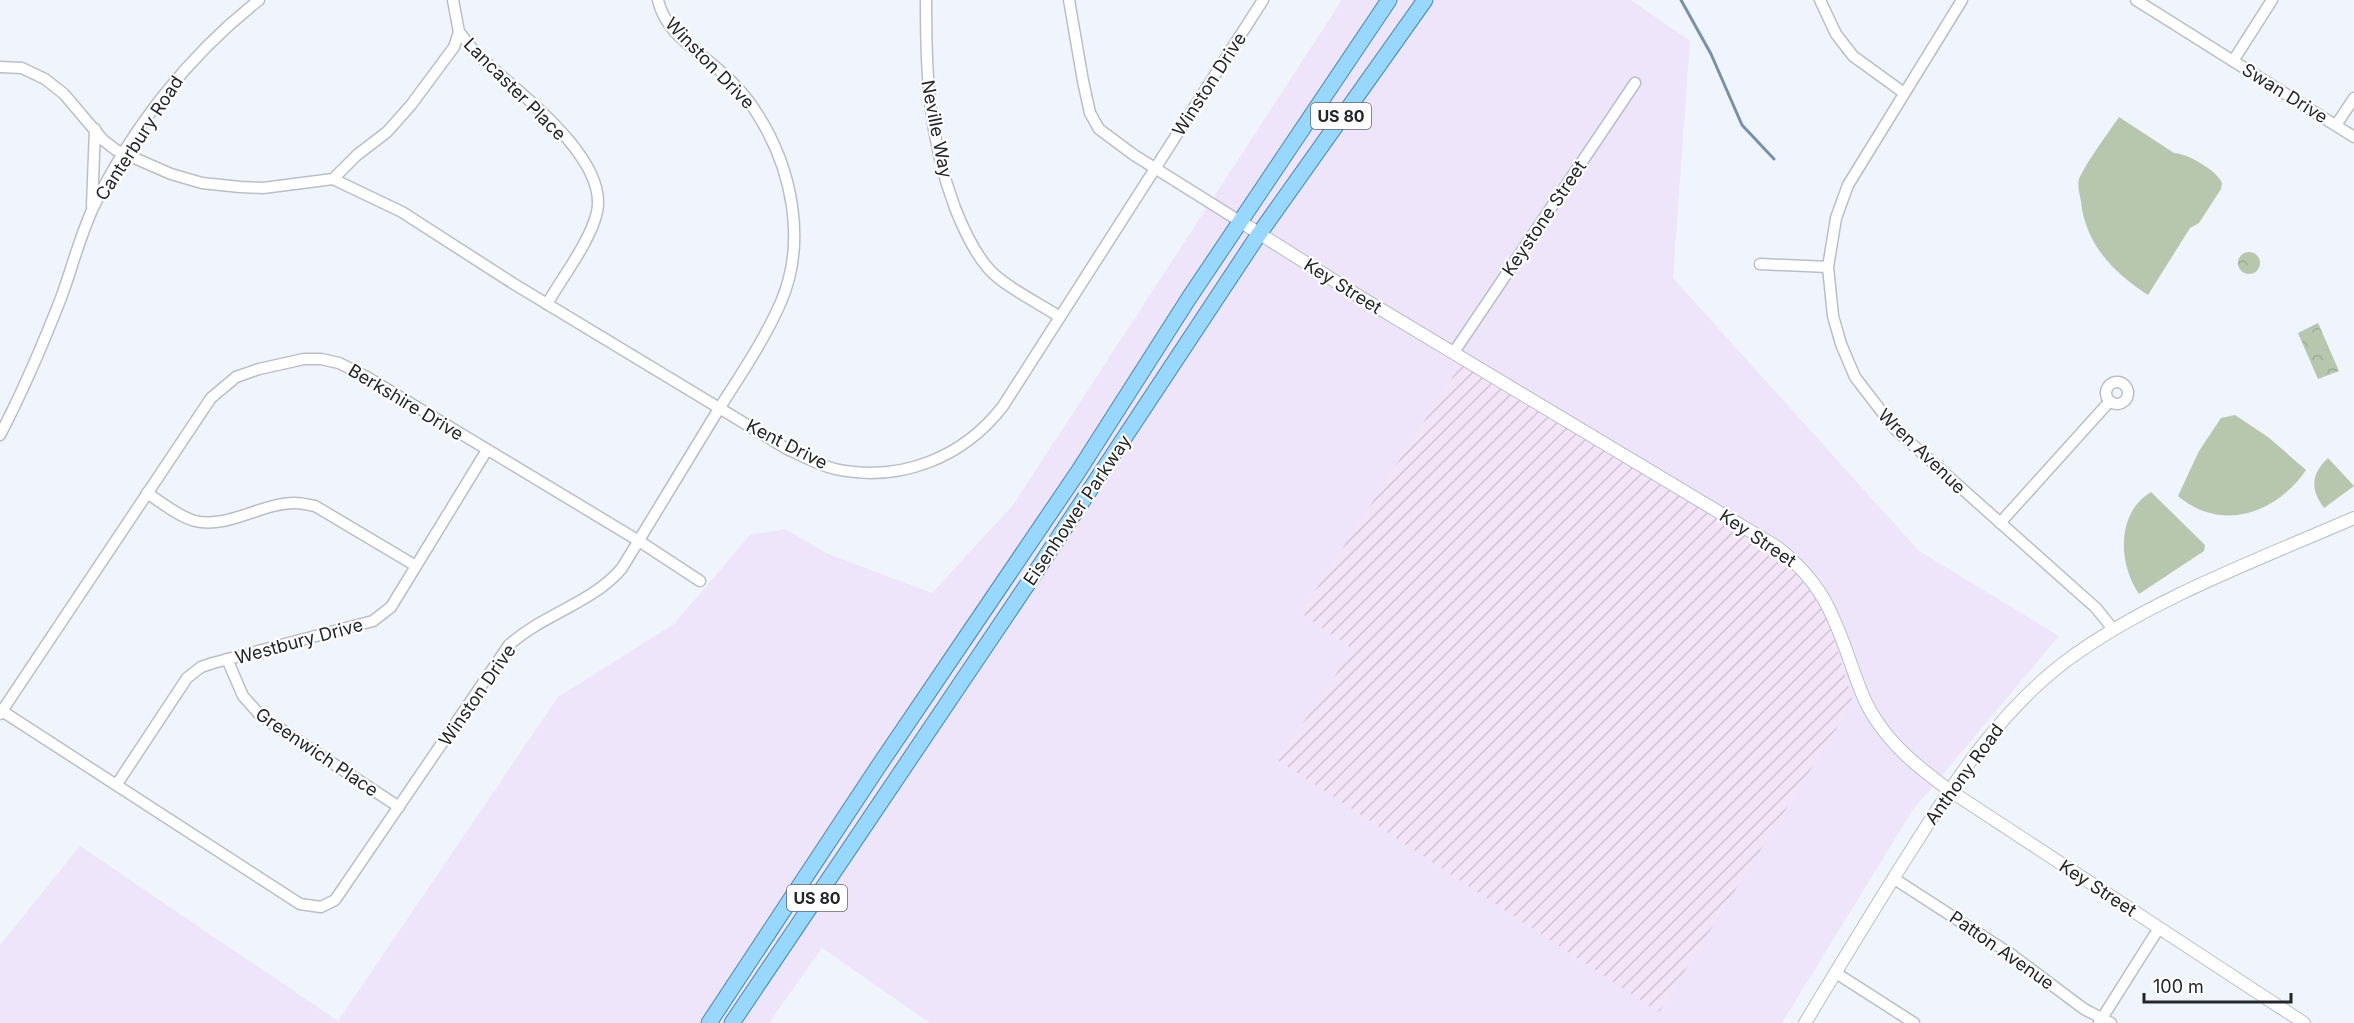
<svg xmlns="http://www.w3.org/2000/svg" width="2354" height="1023" viewBox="0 0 2354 1023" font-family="Inter,sans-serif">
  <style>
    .commercial { fill: #efe5fa }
    .industrial { fill: url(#industrial-furrows) }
    .grass { fill: #b6c7ad }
    .park { fill: url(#park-crowns) }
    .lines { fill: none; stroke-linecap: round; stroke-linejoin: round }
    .stream { stroke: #7792a7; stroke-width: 3 }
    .minor-casing { stroke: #b9bec9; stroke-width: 13 }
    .tertiary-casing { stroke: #b9bec9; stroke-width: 14 }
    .primary-casing { stroke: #4388b3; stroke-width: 17 }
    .minor { stroke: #fff; stroke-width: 10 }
    .tertiary { stroke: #fff; stroke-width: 12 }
    .primary { stroke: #98d7fe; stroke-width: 15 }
    .labels { text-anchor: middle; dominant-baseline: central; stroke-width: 4.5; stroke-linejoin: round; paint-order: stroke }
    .shield { fill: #fff; stroke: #66676a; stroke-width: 1.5 }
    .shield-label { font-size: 16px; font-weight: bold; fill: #24262a }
    .street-label { font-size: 18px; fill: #24262a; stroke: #fff }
  </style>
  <defs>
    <pattern id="industrial-furrows" width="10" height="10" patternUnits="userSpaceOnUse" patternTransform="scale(1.5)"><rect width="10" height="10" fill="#f3e4f8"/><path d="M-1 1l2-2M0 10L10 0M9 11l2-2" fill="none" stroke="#d0c3d5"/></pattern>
    <pattern id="park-crowns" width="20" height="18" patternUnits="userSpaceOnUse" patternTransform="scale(1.5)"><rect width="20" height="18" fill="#b6c7ad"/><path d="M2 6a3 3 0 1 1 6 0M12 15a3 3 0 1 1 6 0" fill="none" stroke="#9cab95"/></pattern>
  </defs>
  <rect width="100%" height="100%" fill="#f0f4fd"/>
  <polygon class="commercial" points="1342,0 1631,0 1690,41 1673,278 1919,551 2059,636 1912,811 1782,1023 930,1023 822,948 769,1023 0,1023 0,945 80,846 338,1021 558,697 674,624 750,535 785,529 826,553 932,593 1013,505"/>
  <polygon class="industrial" points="1461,364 1738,530 1793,569 1826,612 1853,702 1659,1012 1278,760 1353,649 1301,613"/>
  <g class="grass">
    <path d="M2119 117 2174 153C2186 153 2217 170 2222 183L2221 189 2199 223 2190 228 2148 295C2113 272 2086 245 2081 202 2080 195 2077 185 2079 179 2086 163 2108 133 2119 117Z"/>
    <path d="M2235 415 2268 437 2306 470C2277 513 2221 533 2178 496L2199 451 2221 418Z"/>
    <path d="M2328 458 2354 486 2324 508C2310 489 2311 474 2328 458Z"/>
    <path d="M2151 492 2205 545 2204 551 2139 594C2118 564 2116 513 2151 492Z"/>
  </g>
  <g class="park">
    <circle cx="2249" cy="263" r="11"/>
    <polygon points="2318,323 2339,371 2318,379 2298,333"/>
  </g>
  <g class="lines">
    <polyline class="stream" points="1681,0 1711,54 1742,125 1774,159"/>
    <g class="minor-casing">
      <g id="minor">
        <path d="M926 0C926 76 928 135 955 208 963 228 973 251 988 268 1002 285 1040 304 1060 317"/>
        <polyline points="1069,0 1083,81 1090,113 1099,129 1134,155 1241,222"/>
        <polyline points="1820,0 1836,34 1853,56 1904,93"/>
        <polyline points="1962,0 1848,185 1836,218 1828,267 1833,316 1841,344 1855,377 1895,429 2096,608 2113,629"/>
        <polyline points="2136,0 2354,137"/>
        <path d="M459 32C466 40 472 50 480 57 515 90 609 157 597 212 591 240 562 278 547 304"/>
        <polyline points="2233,61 2272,0"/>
        <polyline points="0,67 22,68 45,79 64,94 103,140 116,150 171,174 202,183 240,187 263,188 333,179 357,155 387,132 411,105 454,47 459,32 453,0"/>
        <polyline points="2336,125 2354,98"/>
        <path d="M333 179 402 212 514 284 787 449C803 456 818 465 835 469 900 483 963 458 1003 406L1263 0"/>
        <polyline points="92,206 95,129"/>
        <polyline points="1760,264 1828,267"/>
        <polyline points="1454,352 1635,83"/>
        <circle cx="2117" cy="393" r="11"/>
        <path d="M0 435C23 391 43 344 61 298 72 268 80 236 93 208 132 127 189 55 259 0"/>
        <path d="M147 493C161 502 179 517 195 521 229 529 263 502 296 503 302 503 309 505 315 506L416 566"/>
        <polyline points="2000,523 2110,401"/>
        <polyline points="227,659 243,696 261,716 399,807"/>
        <path d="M2 711 300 904 321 907 335 900 509 645C543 614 593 603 622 568 654 516 685 464 717 412 739 377 764 341 781 302 807 241 792 169 758 115 748 98 734 83 719 70 696 49 665 33 658 0"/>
        <polyline points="0,714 211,398 236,377 259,369 304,359 321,359 339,363 367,377 639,541 700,581"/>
        <polyline points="117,784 187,678 201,667 213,663 373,621 391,607 487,450"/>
        <polyline points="1893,878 2012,955 2084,1009 2111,1023"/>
        <polyline points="1836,973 1914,1023"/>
        <polyline points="2099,1023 2159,928"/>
      </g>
    </g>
    <g class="tertiary-casing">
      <g id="tertiary">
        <path d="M1241 222 1357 295 1777 547C1820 581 1832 610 1850 661 1856 678 1862 697 1871 712 1891 746 1918 767 1949 790L2304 1023"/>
        <path d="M1805 1023C1840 965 1875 907 1912 849 1956 779 1999 712 2066 661 2148 600 2260 559 2354 518"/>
      </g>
    </g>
    <g class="primary-casing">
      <g id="primary">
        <polyline points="709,1023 878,767 1078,472 1189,298 1389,0"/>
        <polyline points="732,1023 1037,570 1259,234 1425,0"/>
      </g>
    </g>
    <use href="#minor" class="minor"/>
    <use href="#tertiary" class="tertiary"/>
    <use href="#primary" class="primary"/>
  </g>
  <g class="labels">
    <g class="shield">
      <rect x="1311" y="103" width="60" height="26" rx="4.5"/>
      <rect x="787" y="885" width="60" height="26" rx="4.5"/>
    </g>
    <g class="shield-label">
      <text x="1341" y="116">US 80</text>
      <text x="817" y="898">US 80</text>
    </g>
    <g class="street-label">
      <text transform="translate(710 63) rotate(46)">Winston Drive</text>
      <text transform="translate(1209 84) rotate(-57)">Winston Drive</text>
      <text transform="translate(515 89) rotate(45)">Lancaster Place</text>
      <text transform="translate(2285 93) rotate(32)">Swan Drive</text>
      <text transform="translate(937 129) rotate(79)">Neville Way</text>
      <text transform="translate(139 138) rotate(-57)">Canterbury Road</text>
      <text transform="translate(1544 218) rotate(-56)">Keystone Street</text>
      <text transform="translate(1343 286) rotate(32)">Key Street</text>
      <text transform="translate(406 402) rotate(31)">Berkshire Drive</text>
      <text transform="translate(787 444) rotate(27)">Kent Drive</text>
      <text transform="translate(1922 451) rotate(44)">Wren Avenue</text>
      <text transform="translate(1077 510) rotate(-56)">Eisenhower Parkway</text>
      <text transform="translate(1758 538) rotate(34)">Key Street</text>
      <text transform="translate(299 641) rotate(-15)">Westbury Drive</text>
      <text transform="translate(477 695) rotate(-55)">Winston Drive</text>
      <text transform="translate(317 752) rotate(34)">Greenwich Place</text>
      <text transform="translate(1964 774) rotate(-54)">Anthony Road</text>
      <text transform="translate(2098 888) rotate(33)">Key Street</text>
      <text transform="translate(2002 950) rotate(35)">Patton Avenue</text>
    </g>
  </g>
  <path d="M2144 993v9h147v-9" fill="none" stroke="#24262a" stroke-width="3"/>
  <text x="2153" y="993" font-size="18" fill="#24262a" stroke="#ffffff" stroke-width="4.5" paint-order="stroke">100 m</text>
</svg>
